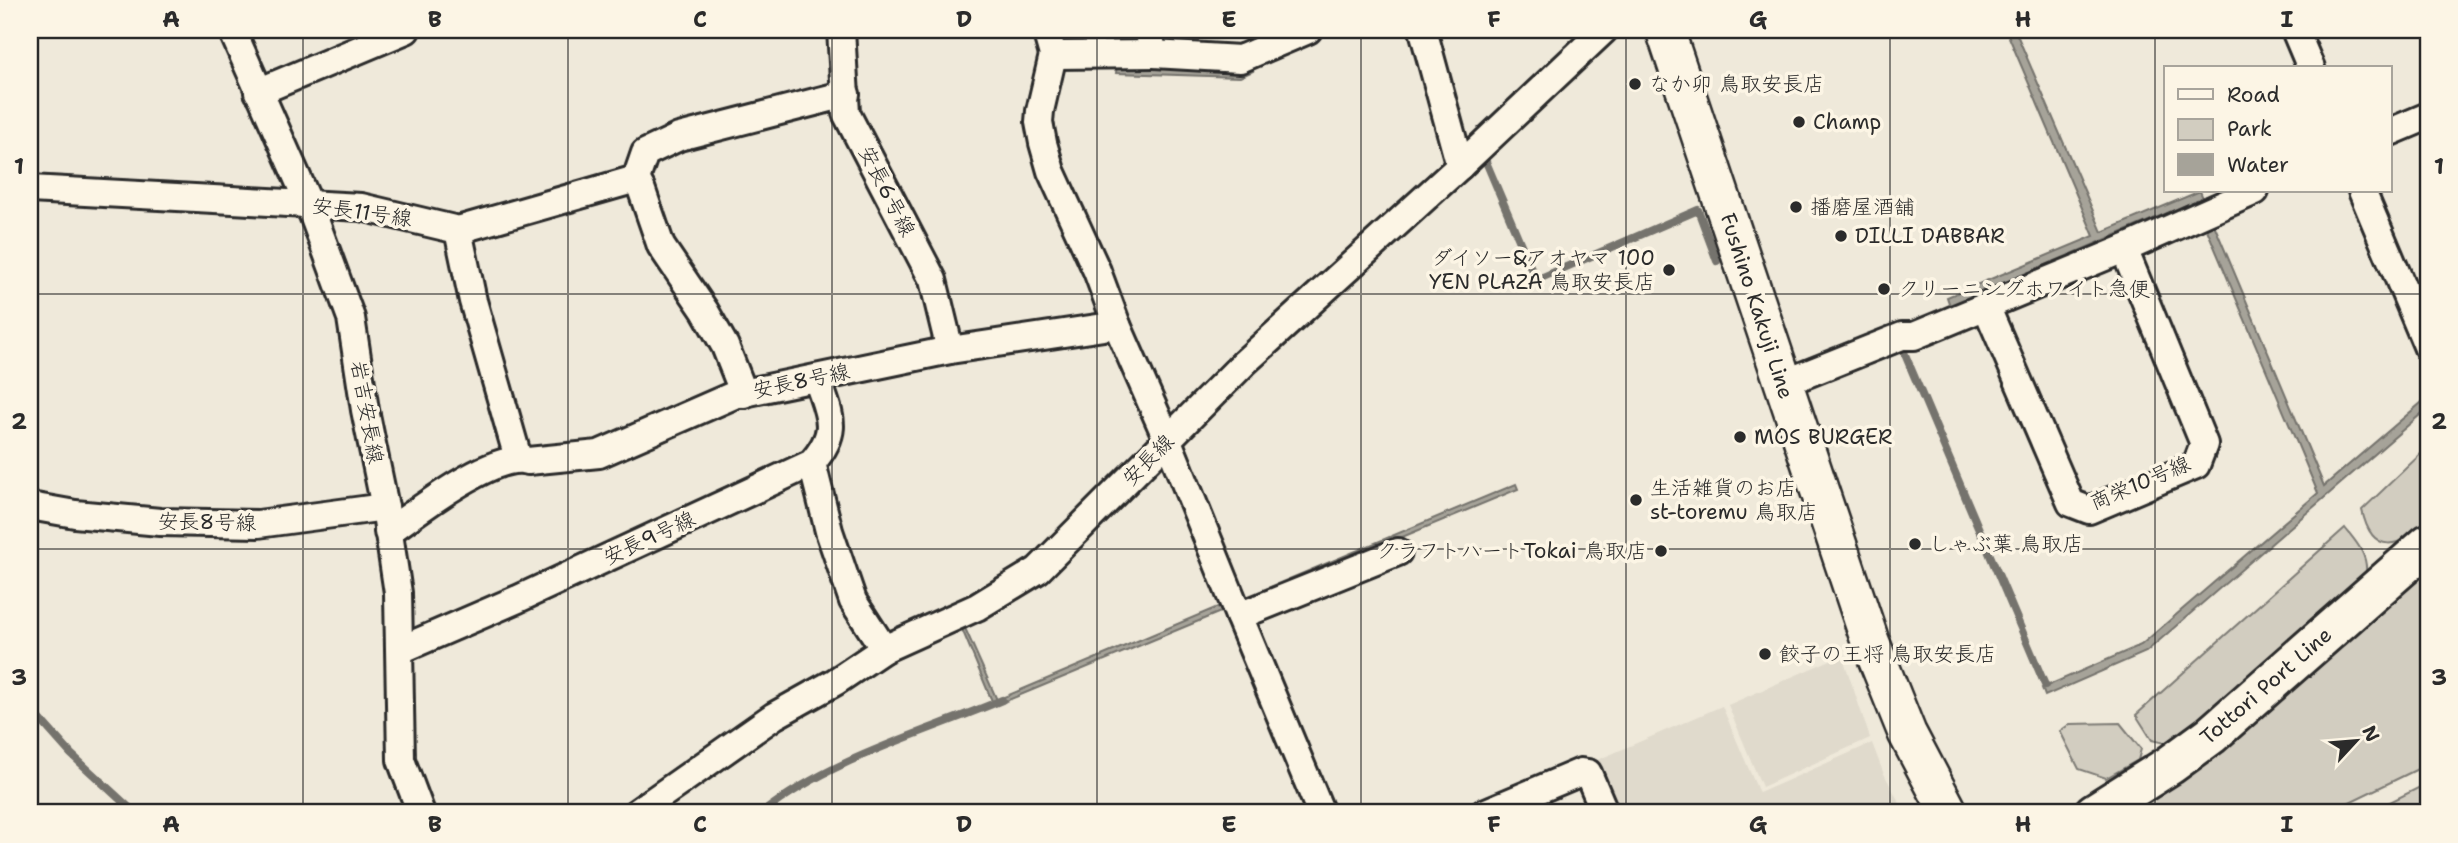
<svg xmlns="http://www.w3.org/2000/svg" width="2458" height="843" viewBox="0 0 2458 843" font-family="'Shantell Sans','Klee One',sans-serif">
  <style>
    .built { fill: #e0dacc }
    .green { fill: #d2cdc0; stroke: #7e7c76; stroke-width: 2 }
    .water { fill: #a6a399; stroke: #75736d; stroke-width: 2 }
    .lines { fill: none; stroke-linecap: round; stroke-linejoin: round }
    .stream { stroke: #75736d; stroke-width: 8 }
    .street-casing { stroke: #2b2b2b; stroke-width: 32 }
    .secondary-casing { stroke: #2b2b2b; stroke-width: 42 }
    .primary-casing { stroke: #2b2b2b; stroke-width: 44 }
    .street { stroke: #fcf5e5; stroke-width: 26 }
    .secondary { stroke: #fcf5e5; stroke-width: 37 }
    .primary { stroke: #fcf5e5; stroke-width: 38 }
    .grid { fill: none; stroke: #2b2b2b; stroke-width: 2; stroke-opacity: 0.55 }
    .poi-dot { fill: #2b2b2b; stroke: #fcf5e5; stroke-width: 2.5 }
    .labels { text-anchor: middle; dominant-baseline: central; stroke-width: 7; stroke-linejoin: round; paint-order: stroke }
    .poi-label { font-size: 21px; fill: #2b2b2b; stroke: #fcf5e5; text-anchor: start }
    .street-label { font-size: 21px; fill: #2b2b2b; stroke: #fcf5e5 }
    .neatline { fill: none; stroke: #2b2b2b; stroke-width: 2.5 }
    .grid-label { font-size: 23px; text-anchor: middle; font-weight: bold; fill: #2b2b2b }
  </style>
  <rect width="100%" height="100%" fill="#efe9da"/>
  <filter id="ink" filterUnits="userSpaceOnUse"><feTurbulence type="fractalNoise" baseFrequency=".0143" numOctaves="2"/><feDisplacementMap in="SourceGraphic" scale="14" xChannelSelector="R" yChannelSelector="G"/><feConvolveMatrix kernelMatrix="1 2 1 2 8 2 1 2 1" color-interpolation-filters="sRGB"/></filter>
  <g filter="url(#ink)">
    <g class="built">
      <polygon points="1842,655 1870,738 1762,787 1728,705"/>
      <polygon points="1722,706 1759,793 1872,743 1883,772 1905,813 1614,813 1593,762"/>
    </g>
    <g class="green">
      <path d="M2428 447V522C2400 548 2372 557 2362 510Z"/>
      <path d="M2345 528C2356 542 2368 554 2366 574L2226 700 2165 743 2152 740 2136 715Z"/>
      <polygon points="2428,562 2428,764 2327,813 2134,813 2179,783"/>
      <polygon points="2120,723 2141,749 2138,760 2106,778 2079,769 2060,731 2070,724"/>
      <polygon points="2428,783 2428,813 2368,813"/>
    </g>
    <g class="water">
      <polygon points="2006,30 2015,30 2102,232 2200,191 2324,486 2428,397 2428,408 2146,652 2045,696 2042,688 2141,645 2318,493 2195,201 1950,306 1947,297 2094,236"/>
      <polygon points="1250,63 1253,71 1240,77 1116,73 1117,65"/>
      <polygon points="1516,484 1518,489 1260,596 1258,592"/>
      <polygon points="1220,606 1223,611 994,706 962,629 965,628 997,700"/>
    </g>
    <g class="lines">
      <g class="stream">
        <polyline points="1484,157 1536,280 1698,210 1717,261"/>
        <polyline points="1901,345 2045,685"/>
        <polyline points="30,708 71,754 135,813"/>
        <path d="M762 813C832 758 921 734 1002 700"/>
      </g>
      <g class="street-casing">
        <g id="street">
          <polyline points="232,30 309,204 351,318 365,410 385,507 398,593 401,760 421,813"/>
          <polyline points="841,30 846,113 933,280 950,350"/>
          <polyline points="1046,30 1053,55 1040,111 1039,122 1043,143 1051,171 1097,271 1117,325"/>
          <polyline points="1148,30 1154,54 1240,59 1308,30"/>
          <polyline points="1423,30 1460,166"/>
          <polyline points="2295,30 2311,68"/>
          <polyline points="1053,55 1154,54"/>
          <polyline points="258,92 406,30"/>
          <polyline points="2390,132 2428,116"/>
          <polyline points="636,179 641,188 661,246 705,311 725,346 744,394"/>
          <polyline points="30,189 361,207 458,230 473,301 518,458"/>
          <polyline points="2362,191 2428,348"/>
          <polyline points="458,230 636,179 645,153 679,137 846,94"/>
          <polyline points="1986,306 2071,503 2089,510 2196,465 2204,444 2124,249"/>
          <polyline points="1782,384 1902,336 1914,336 2124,249 2255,191"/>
          <polyline points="812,463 829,531 853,601 884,649"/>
          <polyline points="30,506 75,514 160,522 258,524 385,507"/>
          <path d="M388 532C417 512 494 451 528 461L599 454 734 395 950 350 1117 325 1168 441 1239 616 1398 552"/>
          <polyline points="1239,616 1321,813"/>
          <path d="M400 650 518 599 812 463C841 429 829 416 817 378"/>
          <polyline points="636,813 774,716 835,682 884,649 977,607 1038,570 1245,362 1460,166 1604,30"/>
          <polyline points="1484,813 1581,772 1588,773 1605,813"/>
        </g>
      </g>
      <g class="secondary-casing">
        <polyline id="secondary" points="1665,30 1870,641 1907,733 1949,813"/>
      </g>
      <g class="primary-casing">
        <polyline id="primary" points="2094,813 2170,765 2211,735 2428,544"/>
      </g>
      <use href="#street" class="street"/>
      <use href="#secondary" class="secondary"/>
      <use href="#primary" class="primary"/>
    </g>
  </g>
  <path class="grid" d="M303 30V813M568 30V813M832 30V813M1097 30V813M1361 30V813M1626 30V813M1890 30V813M2155 30V813M30 294H2428M30 549H2428"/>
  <g class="poi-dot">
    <circle cx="1635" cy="84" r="7"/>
    <circle cx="1799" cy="122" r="7"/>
    <circle cx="1796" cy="207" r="7"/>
    <circle cx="1841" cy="236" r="7"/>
    <circle cx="1669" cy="270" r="7"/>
    <circle cx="1884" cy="289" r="7"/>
    <circle cx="1740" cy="437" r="7"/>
    <circle cx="1636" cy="500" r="7"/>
    <circle cx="1915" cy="544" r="7"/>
    <circle cx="1661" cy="551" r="7"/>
    <circle cx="1765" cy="654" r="7"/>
  </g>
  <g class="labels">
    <g class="poi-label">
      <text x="1649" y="84">なか卯 鳥取安長店</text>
      <text x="1813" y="122">Champ</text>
      <text x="1810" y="207">播磨屋酒舗</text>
      <text x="1855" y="236">DILLI DABBAR</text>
      <text x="1655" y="258" text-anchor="end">ダイソー&amp;アオヤマ 100<tspan x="1655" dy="24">YEN PLAZA 鳥取安長店</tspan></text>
      <text x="1898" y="289">クリーニングホワイト急便</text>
      <text x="1754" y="437">MOS BURGER</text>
      <text x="1650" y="488">生活雑貨のお店<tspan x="1650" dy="24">st-toremu 鳥取店</tspan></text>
      <text x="1929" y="544">しゃぶ葉 鳥取店</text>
      <text x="1647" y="551" text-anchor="end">クラフトハートTokai 鳥取店</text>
      <text x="1779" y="654">餃子の王将 鳥取安長店</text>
    </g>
    <g class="street-label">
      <text transform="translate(887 191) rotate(63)">安長6号線</text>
      <text transform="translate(362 212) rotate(8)">安長11号線</text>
      <text transform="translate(1757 306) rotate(72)">Fushino Kakuji Line</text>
      <text transform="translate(801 381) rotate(-12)">安長8号線</text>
      <text transform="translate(367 412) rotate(80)">岩吉安長線</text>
      <text transform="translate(1148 460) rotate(-45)">安長線</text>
      <text transform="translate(2140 483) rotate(-23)">商栄10号線</text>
      <text transform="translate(207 522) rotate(1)">安長8号線</text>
      <text transform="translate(649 538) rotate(-25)">安長9号線</text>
      <text transform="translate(2266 686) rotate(-41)">Tottori Port Line</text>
    </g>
  </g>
  <rect width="2458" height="843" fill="none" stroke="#fcf5e5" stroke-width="77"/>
  <rect x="2164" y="66" width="228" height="126" fill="#fcf5e5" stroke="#a8a49b" stroke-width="2"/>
  <rect x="2178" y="89" width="35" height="10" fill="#fcf5e5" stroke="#a8a49b" stroke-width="2"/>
  <text x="2227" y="102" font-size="21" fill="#2b2b2b">Road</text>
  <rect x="2178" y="119" width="35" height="21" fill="#d2cdc0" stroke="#a8a49b" stroke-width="2"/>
  <text x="2227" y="136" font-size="21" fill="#2b2b2b">Park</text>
  <rect x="2178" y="154" width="35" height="21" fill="#a6a399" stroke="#a8a49b" stroke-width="2"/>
  <text x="2227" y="172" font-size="21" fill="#2b2b2b">Water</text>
  <g transform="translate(2356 741) rotate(64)" stroke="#fcf5e5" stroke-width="5" paint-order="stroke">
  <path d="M0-5L12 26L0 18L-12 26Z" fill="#2b2b2b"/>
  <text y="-10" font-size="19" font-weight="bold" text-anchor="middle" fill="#2b2b2b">N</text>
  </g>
  <rect x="38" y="38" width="2382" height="766" class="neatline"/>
  <g class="grid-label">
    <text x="171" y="27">A</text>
    <text x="435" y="27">B</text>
    <text x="700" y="27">C</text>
    <text x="964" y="27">D</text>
    <text x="1229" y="27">E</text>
    <text x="1494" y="27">F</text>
    <text x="1758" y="27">G</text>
    <text x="2023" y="27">H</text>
    <text x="2287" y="27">I</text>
    <text x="19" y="174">1</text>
    <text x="2439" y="174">1</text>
    <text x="19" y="429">2</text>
    <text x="2439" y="429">2</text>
    <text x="19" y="685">3</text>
    <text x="2439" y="685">3</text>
    <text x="171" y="832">A</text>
    <text x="435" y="832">B</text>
    <text x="700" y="832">C</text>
    <text x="964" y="832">D</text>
    <text x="1229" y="832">E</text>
    <text x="1494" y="832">F</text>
    <text x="1758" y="832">G</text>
    <text x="2023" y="832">H</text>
    <text x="2287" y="832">I</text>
  </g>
</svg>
